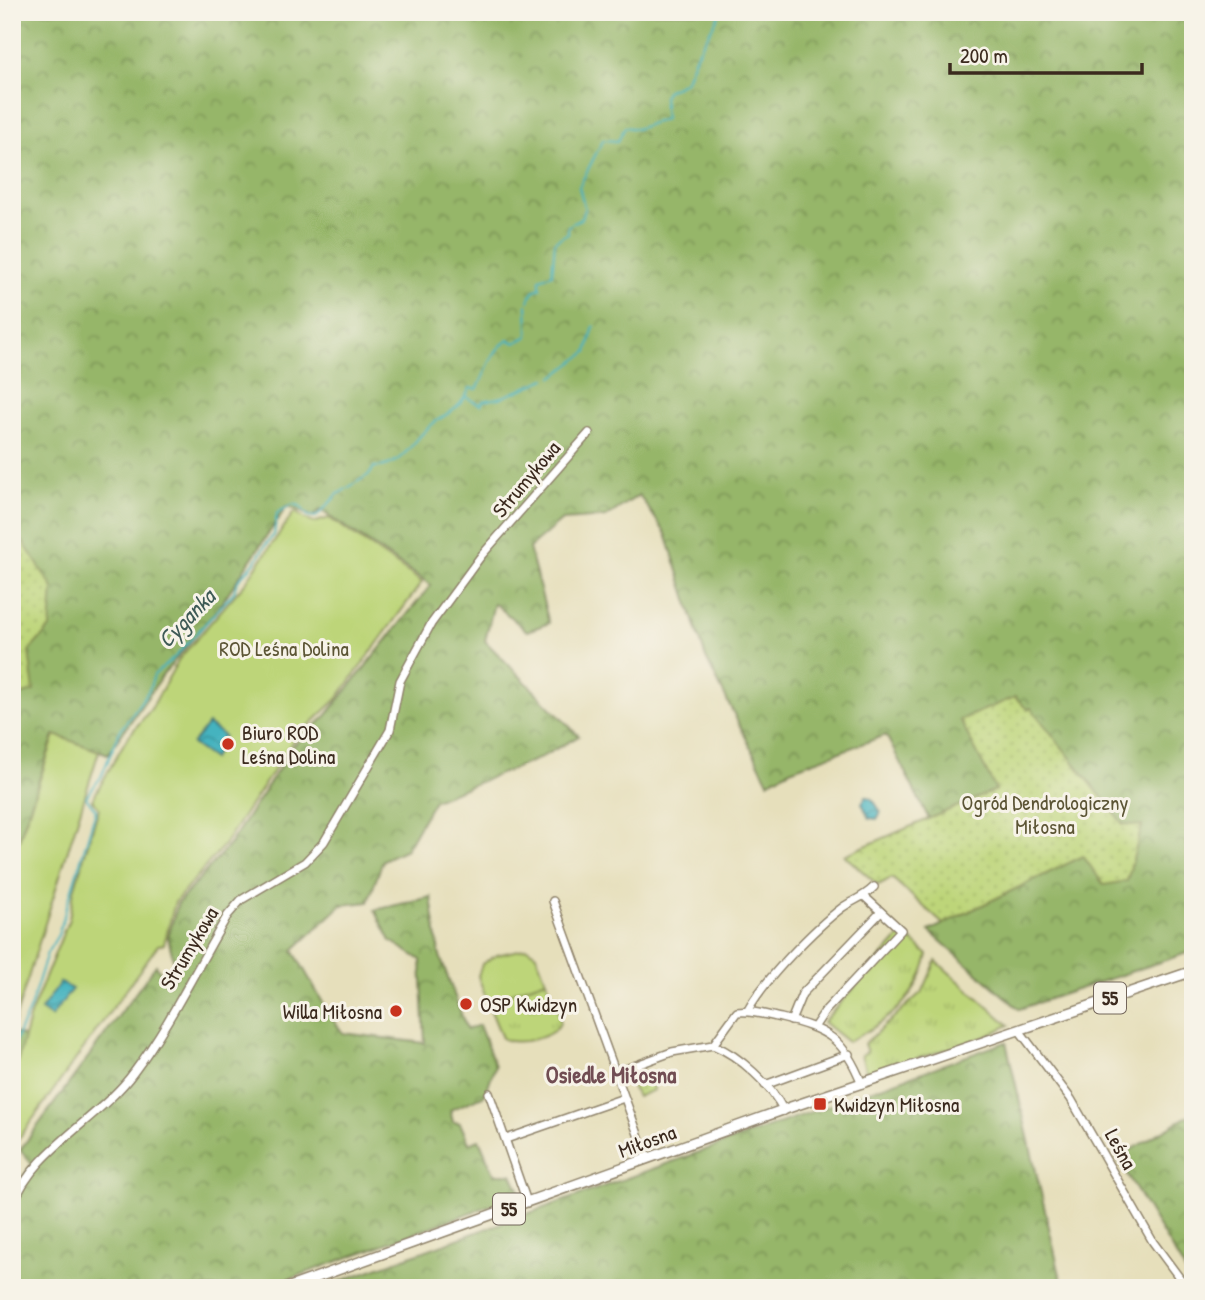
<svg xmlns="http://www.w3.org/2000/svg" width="1205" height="1300" viewBox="0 0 1205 1300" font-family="'Patrick Hand',sans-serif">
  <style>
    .grass { fill: url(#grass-tufts); stroke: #7c804c; stroke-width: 2 }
    .forest { fill: url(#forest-crowns); stroke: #687044; stroke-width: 2 }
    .park { fill: url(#park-dots); stroke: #7c804c; stroke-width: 2 }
    .garden { fill: #bdd579; stroke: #7c804c; stroke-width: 2 }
    .water { fill: url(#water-waves); stroke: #406e6e; stroke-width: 2 }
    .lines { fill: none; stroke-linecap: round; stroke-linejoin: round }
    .stream { stroke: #44b3bf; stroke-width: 2 }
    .minor-casing { stroke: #90846c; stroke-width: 10 }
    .major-casing { stroke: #90846c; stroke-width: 12 }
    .minor { stroke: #fff; stroke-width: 7 }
    .major { stroke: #fff; stroke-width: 9 }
    .poi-dot { fill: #c8321e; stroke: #f7f3e8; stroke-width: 2.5 }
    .labels { text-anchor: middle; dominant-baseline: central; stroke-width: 6; stroke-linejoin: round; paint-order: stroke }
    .shield { fill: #f7f3e8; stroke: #73665b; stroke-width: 2 }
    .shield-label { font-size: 19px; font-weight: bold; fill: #3b2a1e }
    .street-label { font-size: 21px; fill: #3b2a1e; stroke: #f7f3e8 }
    .park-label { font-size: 21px; fill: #5c5535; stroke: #f7f3e8 }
    .poi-label { font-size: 21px; fill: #3b2a1e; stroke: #f7f3e8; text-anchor: start }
    .water-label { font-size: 23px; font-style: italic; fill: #3e5a56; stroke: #f7f3e8 }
    .neighbourhood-label { font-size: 23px; font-weight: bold; fill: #714d53; stroke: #f7f3e8 }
  </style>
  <defs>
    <pattern id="grass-tufts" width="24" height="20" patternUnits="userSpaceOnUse" patternTransform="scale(1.75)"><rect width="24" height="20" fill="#bdd579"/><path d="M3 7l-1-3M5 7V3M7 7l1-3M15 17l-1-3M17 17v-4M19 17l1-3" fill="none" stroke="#a3b768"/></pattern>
    <pattern id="forest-crowns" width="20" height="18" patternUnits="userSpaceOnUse" patternTransform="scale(1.75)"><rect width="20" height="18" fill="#96b669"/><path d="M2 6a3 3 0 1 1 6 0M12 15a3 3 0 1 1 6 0" fill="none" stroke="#7c9456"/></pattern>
    <pattern id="park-dots" width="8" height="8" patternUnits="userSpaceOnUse" patternTransform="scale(1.75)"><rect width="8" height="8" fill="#bdd579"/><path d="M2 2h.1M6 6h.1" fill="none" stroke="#a3b768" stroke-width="1.8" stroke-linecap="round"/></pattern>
    <pattern id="water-waves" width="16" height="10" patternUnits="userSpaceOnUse" patternTransform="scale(1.75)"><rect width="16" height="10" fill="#44b3bf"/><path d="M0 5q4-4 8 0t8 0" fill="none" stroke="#3a929b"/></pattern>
  </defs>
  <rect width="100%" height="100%" fill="#f7f3e8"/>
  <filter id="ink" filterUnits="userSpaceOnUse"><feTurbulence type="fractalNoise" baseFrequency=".0143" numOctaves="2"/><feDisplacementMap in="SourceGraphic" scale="14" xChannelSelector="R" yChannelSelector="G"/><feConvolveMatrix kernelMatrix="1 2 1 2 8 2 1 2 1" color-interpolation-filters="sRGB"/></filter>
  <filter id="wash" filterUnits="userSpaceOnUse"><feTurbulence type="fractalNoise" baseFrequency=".00686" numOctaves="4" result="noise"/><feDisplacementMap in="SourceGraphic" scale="28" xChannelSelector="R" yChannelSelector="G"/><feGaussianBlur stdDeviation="1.57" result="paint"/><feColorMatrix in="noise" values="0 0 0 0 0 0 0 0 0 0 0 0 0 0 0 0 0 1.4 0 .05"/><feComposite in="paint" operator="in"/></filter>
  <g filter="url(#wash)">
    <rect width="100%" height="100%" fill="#e6dfbb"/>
    <g class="grass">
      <path d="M903 933 928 955C916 1002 889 1019 848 1042L823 1022 825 1020Z"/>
      <polygon points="936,961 1009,1025 987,1036 867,1075 861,1055 867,1052 864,1044 923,991"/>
      <path d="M546 980C551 991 561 1010 560 1022 557 1038 514 1047 502 1038L487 1001Z"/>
    </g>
    <g class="forest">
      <polygon points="17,12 1193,12 1193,951 1019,1009 929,931 1083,856 1123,824 1030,708 996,790 929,819 886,735 790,770 768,782 706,658 666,534 639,495 606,517 562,520 529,548 549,623 527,631 494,603 485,641 579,736 538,759 434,800 406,849 383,860 368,902 342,905 293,950 331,1017 343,1033 425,1043 421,960 391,941 375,910 431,897 439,953 467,1030 479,1025 495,1066 485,1095 450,1110 453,1122 460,1123 469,1143 479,1139 494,1174 512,1174 521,1194 265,1288 12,1288 12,1192 32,1164 20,1150 156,965 168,984 177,975 168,937 178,903 229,845 295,744 326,716 431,585 320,510 313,517 287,506 216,611 165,672 108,754 54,735 12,861 12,17"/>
      <polygon points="12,1032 25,1037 12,1083"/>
      <polygon points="1006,1042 1063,1288 321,1288"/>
      <polygon points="1193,1113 1193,1284 1117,1158"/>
    </g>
    <g class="park">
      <polygon points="12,525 53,588 50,628 29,651 34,691 12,697"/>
      <polygon points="1015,697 1028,710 1031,708 1123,824 1142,826 1127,881 1104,885 1083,856 943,924 892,878 878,885 844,855 996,790 960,720"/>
      <polygon points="646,1072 654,1090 637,1097 629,1079"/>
    </g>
    <g class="garden">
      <polygon points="294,512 313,523 329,518 422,582 337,699 293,741 224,845 175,902 164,944 158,945 12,1148 12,1083 30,1015 69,919 74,890 99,808 92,800 127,738 151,709 179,659 246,582"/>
      <polygon points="55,735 99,751 12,1029 12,861"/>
      <polygon points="527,948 536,954 546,980 487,1001 478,976 482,964 497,955"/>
    </g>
    <g class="water">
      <polygon points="208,724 224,736 213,759 192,744"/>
      <polygon points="866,796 873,800 881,812 877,819 869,818 862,803"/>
      <polygon points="60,982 72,989 51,1017 41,1010"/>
    </g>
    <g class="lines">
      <g class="stream">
        <polyline points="529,301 533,291 540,288 540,279 552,274 555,241 568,233 568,226 582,218 585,209 579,187 603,140 618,141 625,127 636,129 665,119 663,97 666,91 685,82 696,55 721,12"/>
        <polyline points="553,377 587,352 594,326"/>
        <polyline points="466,397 481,405 483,401 503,397 546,379"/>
        <path d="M12 1048 30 1008 47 953 58 935 96 810 86 797 101 777 120 731 149 690 154 675 176 656 234 592C237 575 249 572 257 559 263 549 265 544 274 535L277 513 293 504 300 506 308 516 316 517 338 494 370 474 374 467C400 469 412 442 428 428 446 411 457 415 470 388L477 389C487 373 490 350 509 340L515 343 528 336 527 305"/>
      </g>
    </g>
  </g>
  <g filter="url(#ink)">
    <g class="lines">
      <g class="minor-casing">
        <g id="minor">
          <polyline points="553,901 647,1159"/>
          <path d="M748 1010C764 980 815 928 843 907 854 900 864 897 874 887"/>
          <polyline points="791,1021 802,994 881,912"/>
          <polyline points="815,1026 825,1011 901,930 865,897"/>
          <polyline points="1019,1030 1071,1099 1153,1242 1187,1288"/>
          <path d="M713 1045 737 1012C752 1010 766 1015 781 1018 827 1029 844 1038 862 1084"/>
          <path d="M615 1073 672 1052 713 1045C740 1056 771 1085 784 1111"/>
          <polyline points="765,1085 849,1054"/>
          <polyline points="489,1093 527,1202"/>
          <polyline points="506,1139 624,1098"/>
          <path d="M12 1207C32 1150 100 1119 134 1072 170 1024 197 967 228 915L241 900 305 862 324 842 390 730 400 681 431 624 481 556 589 433"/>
        </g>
      </g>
      <g class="major-casing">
        <polyline id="major" points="287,1288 791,1107 1193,971"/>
      </g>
      <use href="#minor" class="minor"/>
      <use href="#major" class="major"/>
    </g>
  </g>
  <g class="poi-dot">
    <circle cx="228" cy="744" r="7"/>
    <circle cx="466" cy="1004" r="7"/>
    <circle cx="396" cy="1011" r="7"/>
    <rect x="813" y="1097" width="14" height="14" rx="3.5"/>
  </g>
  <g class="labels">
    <g class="shield">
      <rect x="1094" y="982.5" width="32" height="31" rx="5"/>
      <rect x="493" y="1193.5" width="32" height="31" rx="5"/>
    </g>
    <g class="shield-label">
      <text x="1110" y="998">55</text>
      <text x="509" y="1209">55</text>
    </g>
    <g class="street-label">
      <text transform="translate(526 479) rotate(-50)">Strumykowa</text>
      <text transform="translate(189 948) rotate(-59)">Strumykowa</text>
      <text transform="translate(647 1141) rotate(-20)">Miłosna</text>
      <text transform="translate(1121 1149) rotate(61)">Leśna</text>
    </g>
    <g class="park-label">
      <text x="284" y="648">ROD Leśna Dolina</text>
      <text x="1045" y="802">Ogród Dendrologiczny<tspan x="1045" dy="24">Miłosna</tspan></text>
    </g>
    <g class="poi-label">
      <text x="242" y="732">Biuro ROD<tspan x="242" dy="24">Leśna Dolina</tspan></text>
      <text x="480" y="1004">OSP Kwidzyn</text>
      <text x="382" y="1011" text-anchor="end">Willa Miłosna</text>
      <text x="834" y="1104">Kwidzyn Miłosna</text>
    </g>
    <g class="water-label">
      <text transform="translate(186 618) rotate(-46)">Cyganka</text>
    </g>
    <g class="neighbourhood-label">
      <text x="611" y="1074">Osiedle Miłosna</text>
    </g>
  </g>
  <rect width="1205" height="1300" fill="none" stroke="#f7f3e8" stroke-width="42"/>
  <path d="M950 63v10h192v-10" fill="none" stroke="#3b2a1e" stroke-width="3.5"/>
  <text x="960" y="63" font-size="21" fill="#3b2a1e" stroke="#f7f3e8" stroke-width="5" paint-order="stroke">200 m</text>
</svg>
